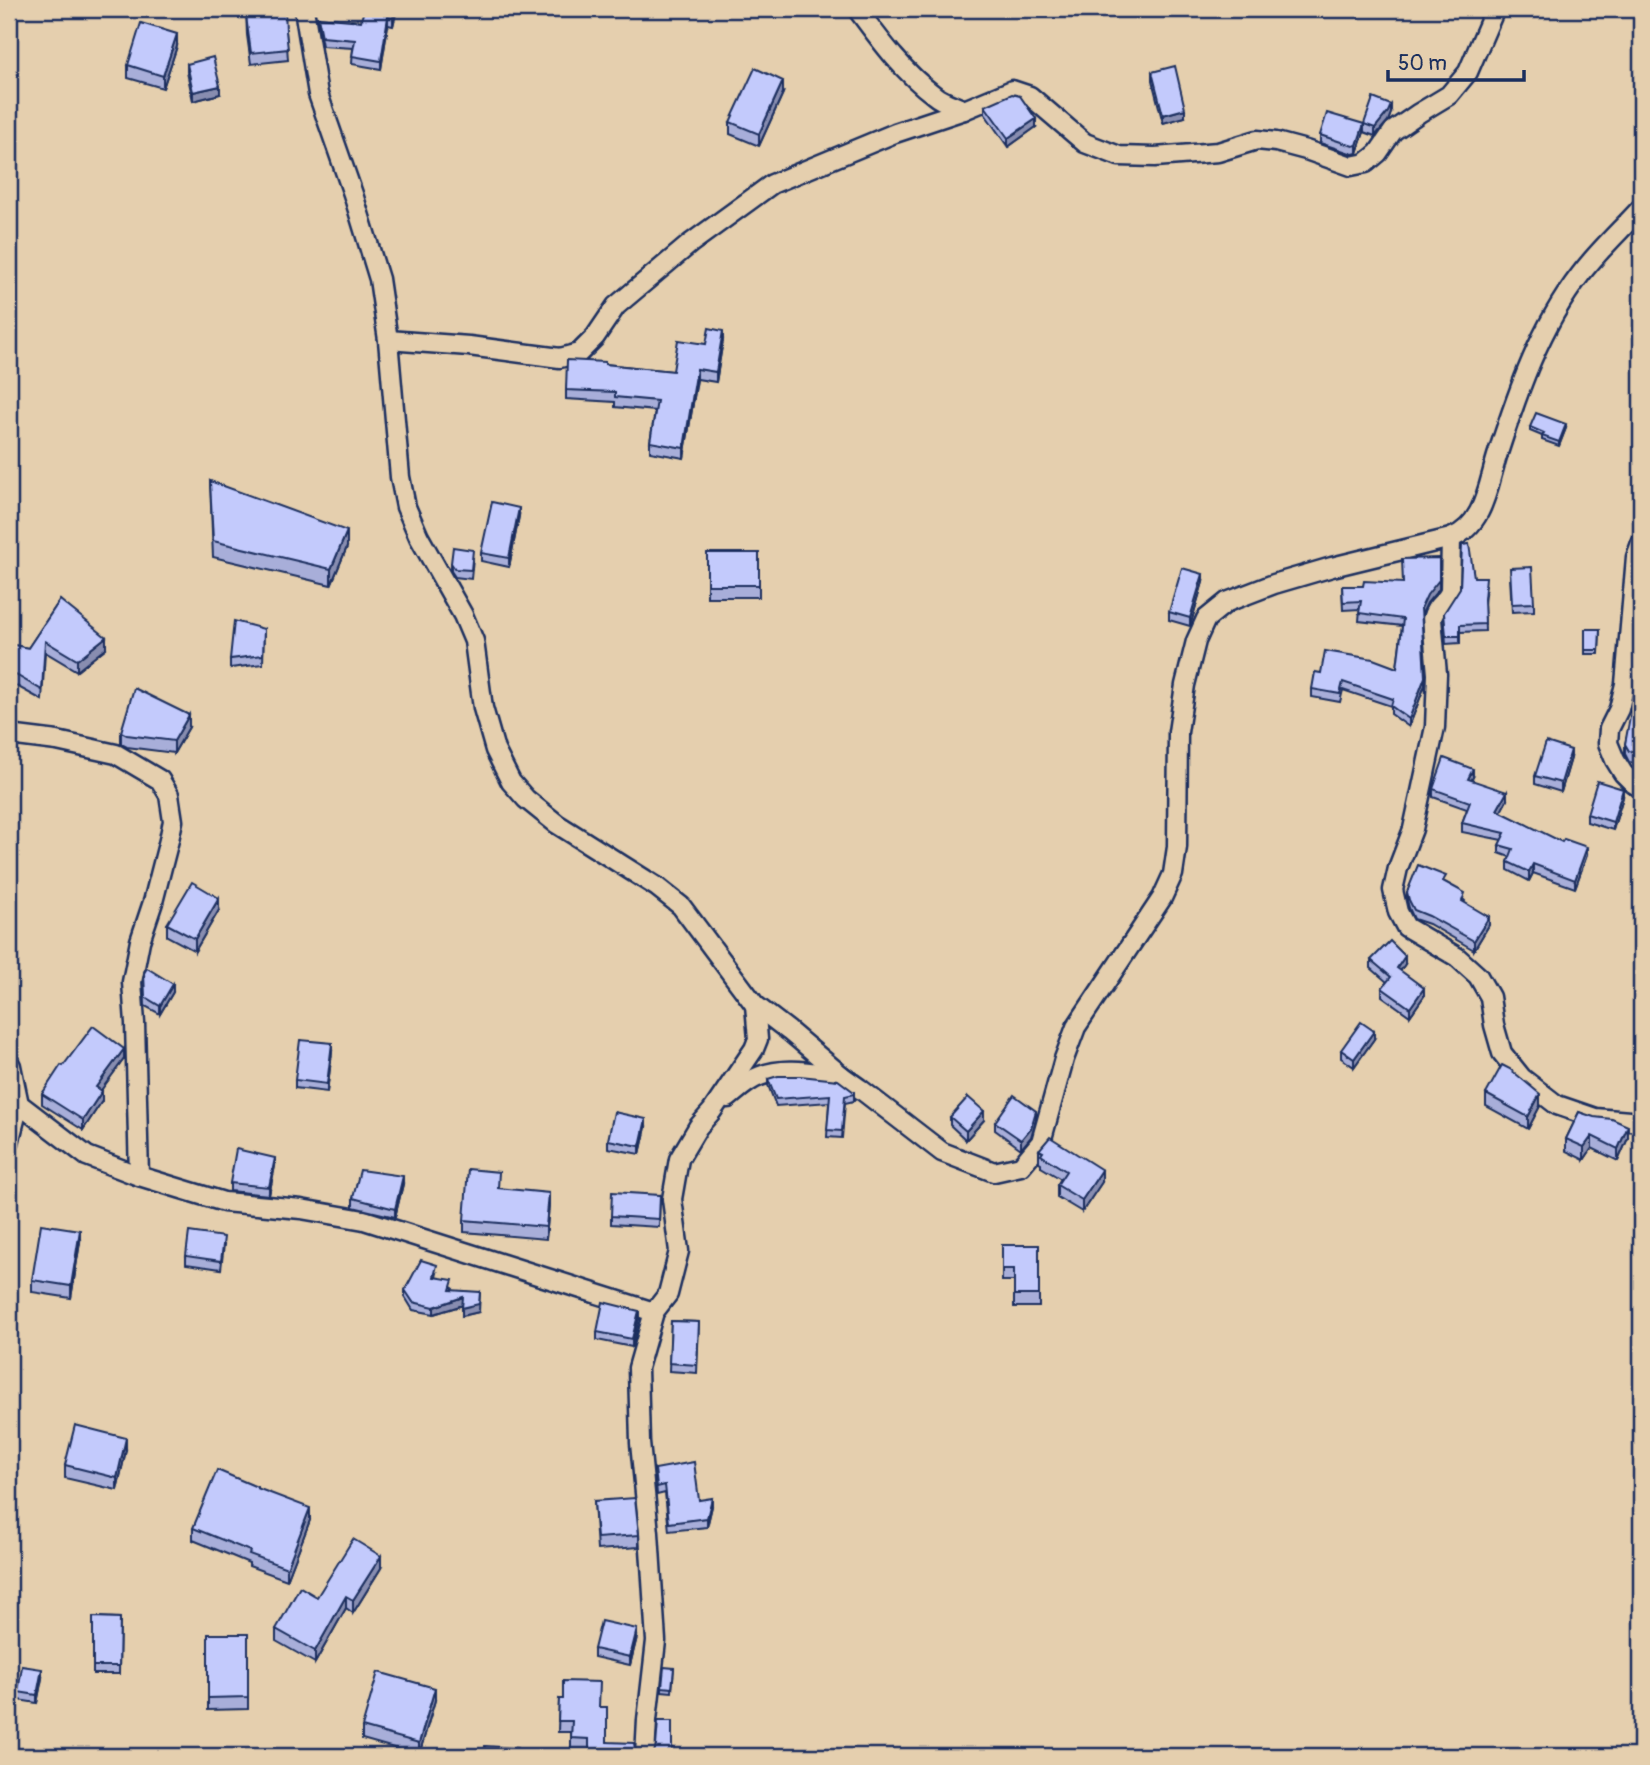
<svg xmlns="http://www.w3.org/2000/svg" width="1650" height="1765" viewBox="0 0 1650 1765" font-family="Pangolin,sans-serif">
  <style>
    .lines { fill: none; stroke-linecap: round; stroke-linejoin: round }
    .street-casing { stroke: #1b2f5e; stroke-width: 23 }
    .street { stroke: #e5cfae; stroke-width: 18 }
    .wall { fill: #a8aed9; stroke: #1b2f5e; stroke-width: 2 }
    .shaded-wall { fill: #888db0; stroke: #1b2f5e; stroke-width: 2 }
    .building { fill: #c3cafc; stroke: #1b2f5e; stroke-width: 2 }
  </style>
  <rect width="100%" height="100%" fill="#e5cfae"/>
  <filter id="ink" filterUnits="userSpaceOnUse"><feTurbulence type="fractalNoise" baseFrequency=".0143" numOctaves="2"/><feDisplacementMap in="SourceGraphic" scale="14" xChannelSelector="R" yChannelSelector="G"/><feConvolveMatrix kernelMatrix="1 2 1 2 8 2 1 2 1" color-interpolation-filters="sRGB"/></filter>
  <g filter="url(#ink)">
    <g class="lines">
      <g class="street-casing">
        <g id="street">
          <path d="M304 9 318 94 353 194 379 279 388 340 400 477 406 507 419 537 463 615 474 641 483 708 495 750 511 782 526 799 557 824 657 887 681 906 755 1005 789 1031 842 1076 859 1088 942 1152 994 1172 1021 1166 1041 1142 1064 1059 1076 1027 1162 898 1173 874 1177 847 1178 732 1185 685 1196 641 1206 619 1227 602 1274 584 1332 567 1451 538C1485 525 1488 483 1498 453 1518 391 1540 327 1580 275 1598 251 1621 230 1641 208"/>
          <path d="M857 9C880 40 903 72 934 95 942 102 954 105 964 110"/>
          <polyline points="388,340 469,346 560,358 579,353 595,337 616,306 691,243 772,184 895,133 964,110 1012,90 1030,96 1085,143 1119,156 1155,157 1218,152 1257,140 1276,142 1306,150 1351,166 1366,163 1378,153 1393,131 1419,113 1449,95 1468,72 1495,9"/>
          <path d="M1451 538 1450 591C1446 603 1436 603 1432 619L1437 674 1435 727 1413 829 1398 868 1393 890 1398 912 1406 927 1457 957 1478 976 1490 997 1494 1025 1502 1053 1522 1078 1557 1105 1595 1118 1641 1122"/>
          <polyline points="1641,543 1636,557 1625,684 1619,709 1609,729 1608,743 1615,760 1623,773 1633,783 1641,788"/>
          <polyline points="9,735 57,741 116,754 160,780 169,795 173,821 169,840 153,902 140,941 132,982 135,1023 139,1176"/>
          <polyline points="9,1062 11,1066 19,1104 87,1156 139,1176 224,1202 301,1209 364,1220 654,1312"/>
          <path d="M728 1098C738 1090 748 1080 760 1076 785 1066 815 1073 842 1076"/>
          <polyline points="9,1143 19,1104"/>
          <polyline points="645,1756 647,1720 656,1641 649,1533 640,1443 638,1368 654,1312 668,1294 679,1251 672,1199 679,1159 698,1127 712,1111 754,1049 758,1039 755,1005"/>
        </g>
      </g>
      <use href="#street" class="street"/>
    </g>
    <g class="wall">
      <polygon points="246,9 286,31 288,60 251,64 247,35"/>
      <polygon points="397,9 393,26 388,25 381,69 352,64 353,48 322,46 318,25 318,17 361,21"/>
      <polygon points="177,46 163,88 128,78 128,65"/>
      <polygon points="187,64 220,94 193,101 187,72"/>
      <polygon points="1152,72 1185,117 1163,123 1152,80"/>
      <polygon points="783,93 759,146 730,134 730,122"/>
      <polygon points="985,106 1036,127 1008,147 985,114"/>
      <polygon points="1391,113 1388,121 1375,136 1364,132 1357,153 1353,154 1320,143 1320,135 1364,124"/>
      <polygon points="723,340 716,382 697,379 684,458 650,452 650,442 655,411 615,407 615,402 566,399 566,390 605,364 673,371 706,344"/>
      <polygon points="1530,427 1566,428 1559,446 1542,440 1542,436 1530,431"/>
      <polygon points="210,481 347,547 331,585 213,557"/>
      <polygon points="519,516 509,567 481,561 481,553"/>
      <rect x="707" y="553" width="52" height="44"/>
      <polygon points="473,558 471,579 455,577 451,571 451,563"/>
      <polygon points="1510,576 1534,603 1534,611 1512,612"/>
      <polygon points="1474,577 1486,585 1484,604 1485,631 1460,632 1460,643 1446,644 1444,613"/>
      <polygon points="1203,582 1190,626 1169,620 1169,612"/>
      <polygon points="1342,586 1439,589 1427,603 1422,615 1425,685 1409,727 1391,714 1391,706 1343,690 1340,702 1312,697 1312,689 1321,673 1397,668 1402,626 1359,621 1360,609 1343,610"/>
      <polygon points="60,600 106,648 77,671 45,652 42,700 9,682 9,644 28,648"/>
      <polygon points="264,629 263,664 230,668 230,659"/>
      <polygon points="1585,629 1600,629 1599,654 1585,654"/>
      <polygon points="1641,680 1641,764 1629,762 1625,754 1625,744"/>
      <polygon points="189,727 174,753 127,747 121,744 121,732"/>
      <polygon points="1571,758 1561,792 1535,784 1535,776"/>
      <polygon points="1473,777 1471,780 1507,800 1500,812 1587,855 1575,888 1533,873 1529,881 1508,870 1508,862 1510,857 1499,853 1499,845 1502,840 1462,832 1462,823 1467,809 1433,797 1433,789"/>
      <polygon points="1623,797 1613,830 1587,822 1587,814"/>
      <polygon points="1446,883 1465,901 1464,903 1489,925 1474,950 1429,924 1414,919 1409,908 1407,900 1407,892"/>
      <polygon points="219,910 195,951 167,936 167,924"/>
      <polygon points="1371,960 1405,964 1400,971 1424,996 1410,1016 1382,996 1382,988 1387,982 1371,968"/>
      <polygon points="144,973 173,992 160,1014 145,1006"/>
      <polygon points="1374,1039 1354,1067 1341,1058 1341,1050"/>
      <polygon points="332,1052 327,1092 295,1088 295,1080"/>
      <polygon points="124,1059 101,1090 102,1101 83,1130 42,1104 42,1094 63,1066"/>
      <polygon points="768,1079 854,1092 854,1101 845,1103 842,1138 827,1137 829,1102 776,1106 768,1085"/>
      <polygon points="1486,1094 1540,1106 1528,1129 1486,1106"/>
      <polygon points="1579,1112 1628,1138 1618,1161 1592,1148 1584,1160 1566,1151 1566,1139"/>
      <polygon points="950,1117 984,1120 966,1140 950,1125"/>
      <polygon points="1036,1119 1031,1137 1021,1149 995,1130 995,1122"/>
      <polygon points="646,1127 640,1154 608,1148 608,1140"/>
      <polygon points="1039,1150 1102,1182 1082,1212 1057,1197 1057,1185 1061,1179 1041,1167 1041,1163 1039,1162"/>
      <polygon points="275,1166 269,1195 230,1191 230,1183"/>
      <polygon points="403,1184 395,1217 353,1207 353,1198"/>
      <polygon points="499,1188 549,1205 546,1239 464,1232 464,1220"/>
      <polygon points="660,1195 659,1227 611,1224 611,1216"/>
      <polygon points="80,1242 71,1298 32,1292 32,1280"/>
      <polygon points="224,1245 221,1269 186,1264 186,1256"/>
      <polygon points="1002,1245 1039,1245 1039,1307 1014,1307 1014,1281 1002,1281"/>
      <polygon points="437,1273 436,1277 453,1288 452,1290 479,1312 462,1316 463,1305 434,1314 413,1310 405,1297 405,1290"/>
      <polygon points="639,1319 632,1347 597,1340 597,1332"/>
      <polygon points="671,1321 699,1322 697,1373 669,1371"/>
      <polygon points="126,1450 117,1490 65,1478 65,1465"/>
      <polygon points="655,1469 699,1500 712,1506 707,1527 669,1531 665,1493 657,1495"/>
      <polygon points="257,1489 310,1520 287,1580 249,1566 249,1563 193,1540 193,1528"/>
      <polygon points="594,1501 639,1535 639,1547 597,1550"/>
      <polygon points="381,1568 353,1613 346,1608 315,1663 276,1641 276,1629 317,1597"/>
      <polygon points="93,1617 120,1618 119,1674 93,1674"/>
      <polygon points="208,1634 248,1634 248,1709 208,1710"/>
      <polygon points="637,1637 630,1665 594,1657 594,1649"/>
      <polygon points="674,1668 672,1692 662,1691 662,1687"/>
      <polygon points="42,1678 37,1703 18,1700 18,1692"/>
      <polygon points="559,1699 600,1707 607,1742 635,1749 638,1754 644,1756 672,1756 589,1756 589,1750 571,1750 571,1732 558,1732"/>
      <polygon points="435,1700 419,1755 362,1739 362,1727"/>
    </g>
    <g class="shaded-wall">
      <polygon points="395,9 397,9 393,26 393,18"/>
      <polygon points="388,17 388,25 381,69 381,61"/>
      <polygon points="177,34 177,46 163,88 163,76"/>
      <polygon points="783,81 783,93 759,146 759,134"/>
      <polygon points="220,86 220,94 193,101 193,92"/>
      <polygon points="1391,105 1391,113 1388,121 1375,136 1375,128"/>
      <polygon points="1185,109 1185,117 1163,123 1163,115"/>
      <polygon points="1036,119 1036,127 1008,147 1008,138"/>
      <polygon points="1364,124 1364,132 1357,153 1357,145"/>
      <polygon points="723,331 723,340 716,382 716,372"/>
      <polygon points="697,369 697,379 684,458 684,448"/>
      <polygon points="1566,424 1566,428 1559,446 1559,442"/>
      <polygon points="519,508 519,516 509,567 509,558"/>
      <polygon points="347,531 347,547 331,585 331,569"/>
      <polygon points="1439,558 1439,589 1427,603 1421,616 1421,608"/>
      <polygon points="1203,574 1203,582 1190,626 1190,618"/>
      <polygon points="106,637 106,648 77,671 77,660"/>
      <polygon points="1425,677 1425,685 1409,727 1409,719"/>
      <polygon points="189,715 189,727 174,753 174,741"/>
      <polygon points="1571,750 1571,758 1561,792 1561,783"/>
      <polygon points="1473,769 1473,777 1468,787 1468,779"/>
      <polygon points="1623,789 1623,797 1613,830 1613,822"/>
      <polygon points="1507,792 1507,800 1497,819 1497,810"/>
      <polygon points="1587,847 1587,855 1575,888 1575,880"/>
      <polygon points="1533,864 1533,873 1529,881 1529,872"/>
      <polygon points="219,898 219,910 195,951 195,939"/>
      <polygon points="1489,917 1489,925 1474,950 1474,941"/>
      <polygon points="1405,956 1405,964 1397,976 1397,968"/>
      <polygon points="173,984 173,992 160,1014 160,1006"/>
      <polygon points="1424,988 1424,996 1410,1016 1410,1008"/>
      <polygon points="1374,1031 1374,1039 1354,1067 1354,1059"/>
      <polygon points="332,1043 332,1052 327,1092 327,1084"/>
      <polygon points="124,1049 124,1059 96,1097 96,1087"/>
      <polygon points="102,1091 102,1101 83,1130 83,1120"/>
      <polygon points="1540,1094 1540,1106 1528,1129 1528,1117"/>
      <polygon points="984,1111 984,1120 966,1140 966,1131"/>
      <polygon points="1036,1111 1036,1119 1031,1137 1021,1149 1021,1140"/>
      <polygon points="646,1119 646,1127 640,1154 640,1146"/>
      <polygon points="1628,1126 1628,1138 1618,1161 1618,1149"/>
      <polygon points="1592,1136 1592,1148 1584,1160 1584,1147"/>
      <polygon points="275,1158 275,1166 269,1195 269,1187"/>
      <polygon points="1102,1170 1102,1182 1082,1212 1082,1200"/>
      <polygon points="403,1176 403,1184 395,1217 395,1209"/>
      <polygon points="549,1193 549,1205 546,1239 546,1227"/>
      <polygon points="80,1230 80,1242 71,1298 71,1286"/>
      <polygon points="480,1292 479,1312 462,1316 462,1308"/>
      <polygon points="463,1297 463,1305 434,1314 434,1307"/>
      <polygon points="639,1311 639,1319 632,1347 632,1339"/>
      <polygon points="126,1438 126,1450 117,1490 117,1478"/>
      <polygon points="712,1498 712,1506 707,1527 707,1518"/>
      <polygon points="310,1508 310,1520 287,1580 287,1568"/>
      <polygon points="381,1556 381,1568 353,1613 353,1600"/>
      <polygon points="346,1596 346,1608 315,1663 315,1651"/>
      <polygon points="637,1629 637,1637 630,1665 630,1657"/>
      <polygon points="42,1669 42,1678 37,1703 37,1695"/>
      <polygon points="435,1688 435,1700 419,1755 419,1743"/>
    </g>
    <g class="building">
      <polygon points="246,9 285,9 286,31 288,49 251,53 247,24"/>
      <polygon points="364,9 395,9 393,18 388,17 381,61 352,56 355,40 322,37 318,17 361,21"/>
      <polygon points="141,23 177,34 163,76 128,65"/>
      <polygon points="213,57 220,86 193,92 187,64"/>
      <polygon points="1175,66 1185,109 1163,115 1152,72"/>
      <polygon points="755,68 783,81 759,134 730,122"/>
      <polygon points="1012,94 1020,96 1036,119 1008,138 985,106"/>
      <polygon points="1373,98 1391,105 1388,112 1375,128 1364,124"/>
      <polygon points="1327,113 1364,124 1357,145 1353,146 1320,135"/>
      <polygon points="709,328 723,331 716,372 697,369 684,448 650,442 657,401 615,397 615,392 566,390 567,360 605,362 605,364 673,371 678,340 706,344"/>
      <polygon points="1536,413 1566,424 1559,442 1542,436 1544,433 1530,427"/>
      <polygon points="210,481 347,531 331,569 213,541"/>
      <polygon points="492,502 519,508 509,558 481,553"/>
      <polygon points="1469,544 1474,577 1486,577 1484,599 1485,624 1460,625 1460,636 1446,636 1444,613 1460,588 1462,545"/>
      <polygon points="453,547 473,550 471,570 455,569 451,563"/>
      <rect x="707" y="553" width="52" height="32"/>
      <polygon points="1439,558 1439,580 1427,595 1421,608 1425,677 1409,719 1391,706 1393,699 1343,682 1340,694 1312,689 1315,672 1321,673 1325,651 1373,659 1397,668 1403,619 1359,613 1361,601 1343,602 1342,586 1363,586 1364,581 1403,583 1402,559"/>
      <polygon points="1532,567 1534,603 1512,604 1510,568"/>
      <polygon points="1182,568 1203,574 1190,618 1169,612"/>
      <polygon points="60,600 106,637 77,660 45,641 42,690 9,671 9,644 28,648"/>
      <polygon points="234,621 264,629 263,655 230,659"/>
      <polygon points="1585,629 1600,629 1599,650 1585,650"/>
      <polygon points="1637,679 1641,680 1641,753 1629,751 1625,744"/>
      <polygon points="134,688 189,715 174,741 127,735 121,732"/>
      <polygon points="1546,742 1571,750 1561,783 1535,776"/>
      <polygon points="1444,758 1473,769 1468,779 1507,792 1497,810 1562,842 1564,839 1587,847 1575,880 1533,864 1529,872 1508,862 1513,849 1499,845 1505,833 1462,823 1470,802 1433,789"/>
      <polygon points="1597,781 1623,789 1613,822 1587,814"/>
      <polygon points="1418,865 1446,876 1443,881 1465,893 1462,901 1489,917 1474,941 1429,916 1414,910 1409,900 1407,892"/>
      <polygon points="192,882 219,898 195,939 167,924"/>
      <polygon points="1390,941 1405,956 1397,968 1424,988 1410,1008 1382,988 1391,977 1371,960"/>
      <polygon points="147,968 173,984 160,1006 145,997 144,973"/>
      <polygon points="1361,1022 1374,1031 1354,1059 1341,1050"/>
      <polygon points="93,1026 124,1049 96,1087 102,1091 83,1120 42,1094 61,1065 63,1066"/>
      <polygon points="300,1040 332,1043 327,1084 295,1080"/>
      <polygon points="1502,1065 1510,1069 1540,1094 1528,1117 1486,1094"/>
      <polygon points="778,1076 800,1076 838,1080 854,1092 854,1094 845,1096 842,1131 827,1130 830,1095 776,1099 768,1079"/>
      <polygon points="1014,1095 1036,1111 1031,1128 1021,1140 995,1122"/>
      <polygon points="968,1097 984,1111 966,1131 950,1117"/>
      <polygon points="614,1112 646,1119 640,1146 608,1140"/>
      <polygon points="1579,1112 1594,1117 1612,1119 1628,1126 1618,1149 1592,1136 1584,1147 1566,1139"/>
      <polygon points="1050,1137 1102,1170 1082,1200 1057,1185 1066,1171 1041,1155 1043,1152 1039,1150"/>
      <polygon points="236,1149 275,1158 269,1187 230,1183"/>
      <polygon points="468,1169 499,1172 498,1188 549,1193 546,1227 464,1220"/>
      <polygon points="360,1170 403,1176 395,1209 353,1198"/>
      <polygon points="612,1192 660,1195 659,1219 611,1216"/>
      <polygon points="41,1224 80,1230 71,1286 32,1280"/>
      <polygon points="189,1232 224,1237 221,1261 186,1256"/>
      <polygon points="1002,1245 1039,1245 1039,1295 1014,1295 1014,1269 1002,1269"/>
      <polygon points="421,1260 437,1265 434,1277 453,1280 450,1290 480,1292 479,1304 462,1308 463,1297 434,1307 413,1302 405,1290"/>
      <polygon points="603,1302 639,1311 632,1339 597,1332"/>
      <polygon points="671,1321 699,1322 697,1365 669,1363"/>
      <polygon points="75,1425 126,1438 117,1478 65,1465"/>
      <polygon points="694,1462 699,1500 712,1498 707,1518 669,1523 665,1485 657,1487 655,1469"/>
      <polygon points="217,1470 257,1487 257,1488 310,1508 287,1568 249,1554 250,1551 193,1528"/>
      <polygon points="635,1498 639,1535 597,1538 594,1501"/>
      <polygon points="353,1539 381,1556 353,1600 346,1596 315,1651 276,1629 300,1587 317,1597"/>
      <polygon points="93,1617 120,1618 119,1666 93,1666"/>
      <polygon points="601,1621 637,1629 630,1657 594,1649"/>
      <polygon points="208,1634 248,1634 248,1697 208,1698"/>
      <polygon points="22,1666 42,1669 37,1695 18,1692"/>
      <polygon points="664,1667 674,1668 672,1688 662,1687"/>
      <polygon points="378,1672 435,1688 419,1743 362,1727"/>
      <polygon points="563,1681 600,1682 599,1707 607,1707 607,1742 634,1743 635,1749 638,1754 644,1756 649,1755 654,1752 656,1746 658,1721 672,1721 672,1756 589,1756 589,1739 571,1738 572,1721 558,1721 559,1699 563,1699"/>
      <polygon points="485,1746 517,1748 517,1756 484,1756"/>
    </g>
  </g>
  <rect width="1650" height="1765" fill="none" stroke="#e5cfae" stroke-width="35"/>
  <rect x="18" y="18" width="1615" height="1730" fill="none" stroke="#1b2f5e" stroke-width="2.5" filter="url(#ink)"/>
  <path d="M1388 70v10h136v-10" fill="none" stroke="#1b2f5e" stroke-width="3.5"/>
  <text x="1398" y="70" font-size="21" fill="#1b2f5e" stroke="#e5cfae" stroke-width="5" paint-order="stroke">50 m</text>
</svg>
